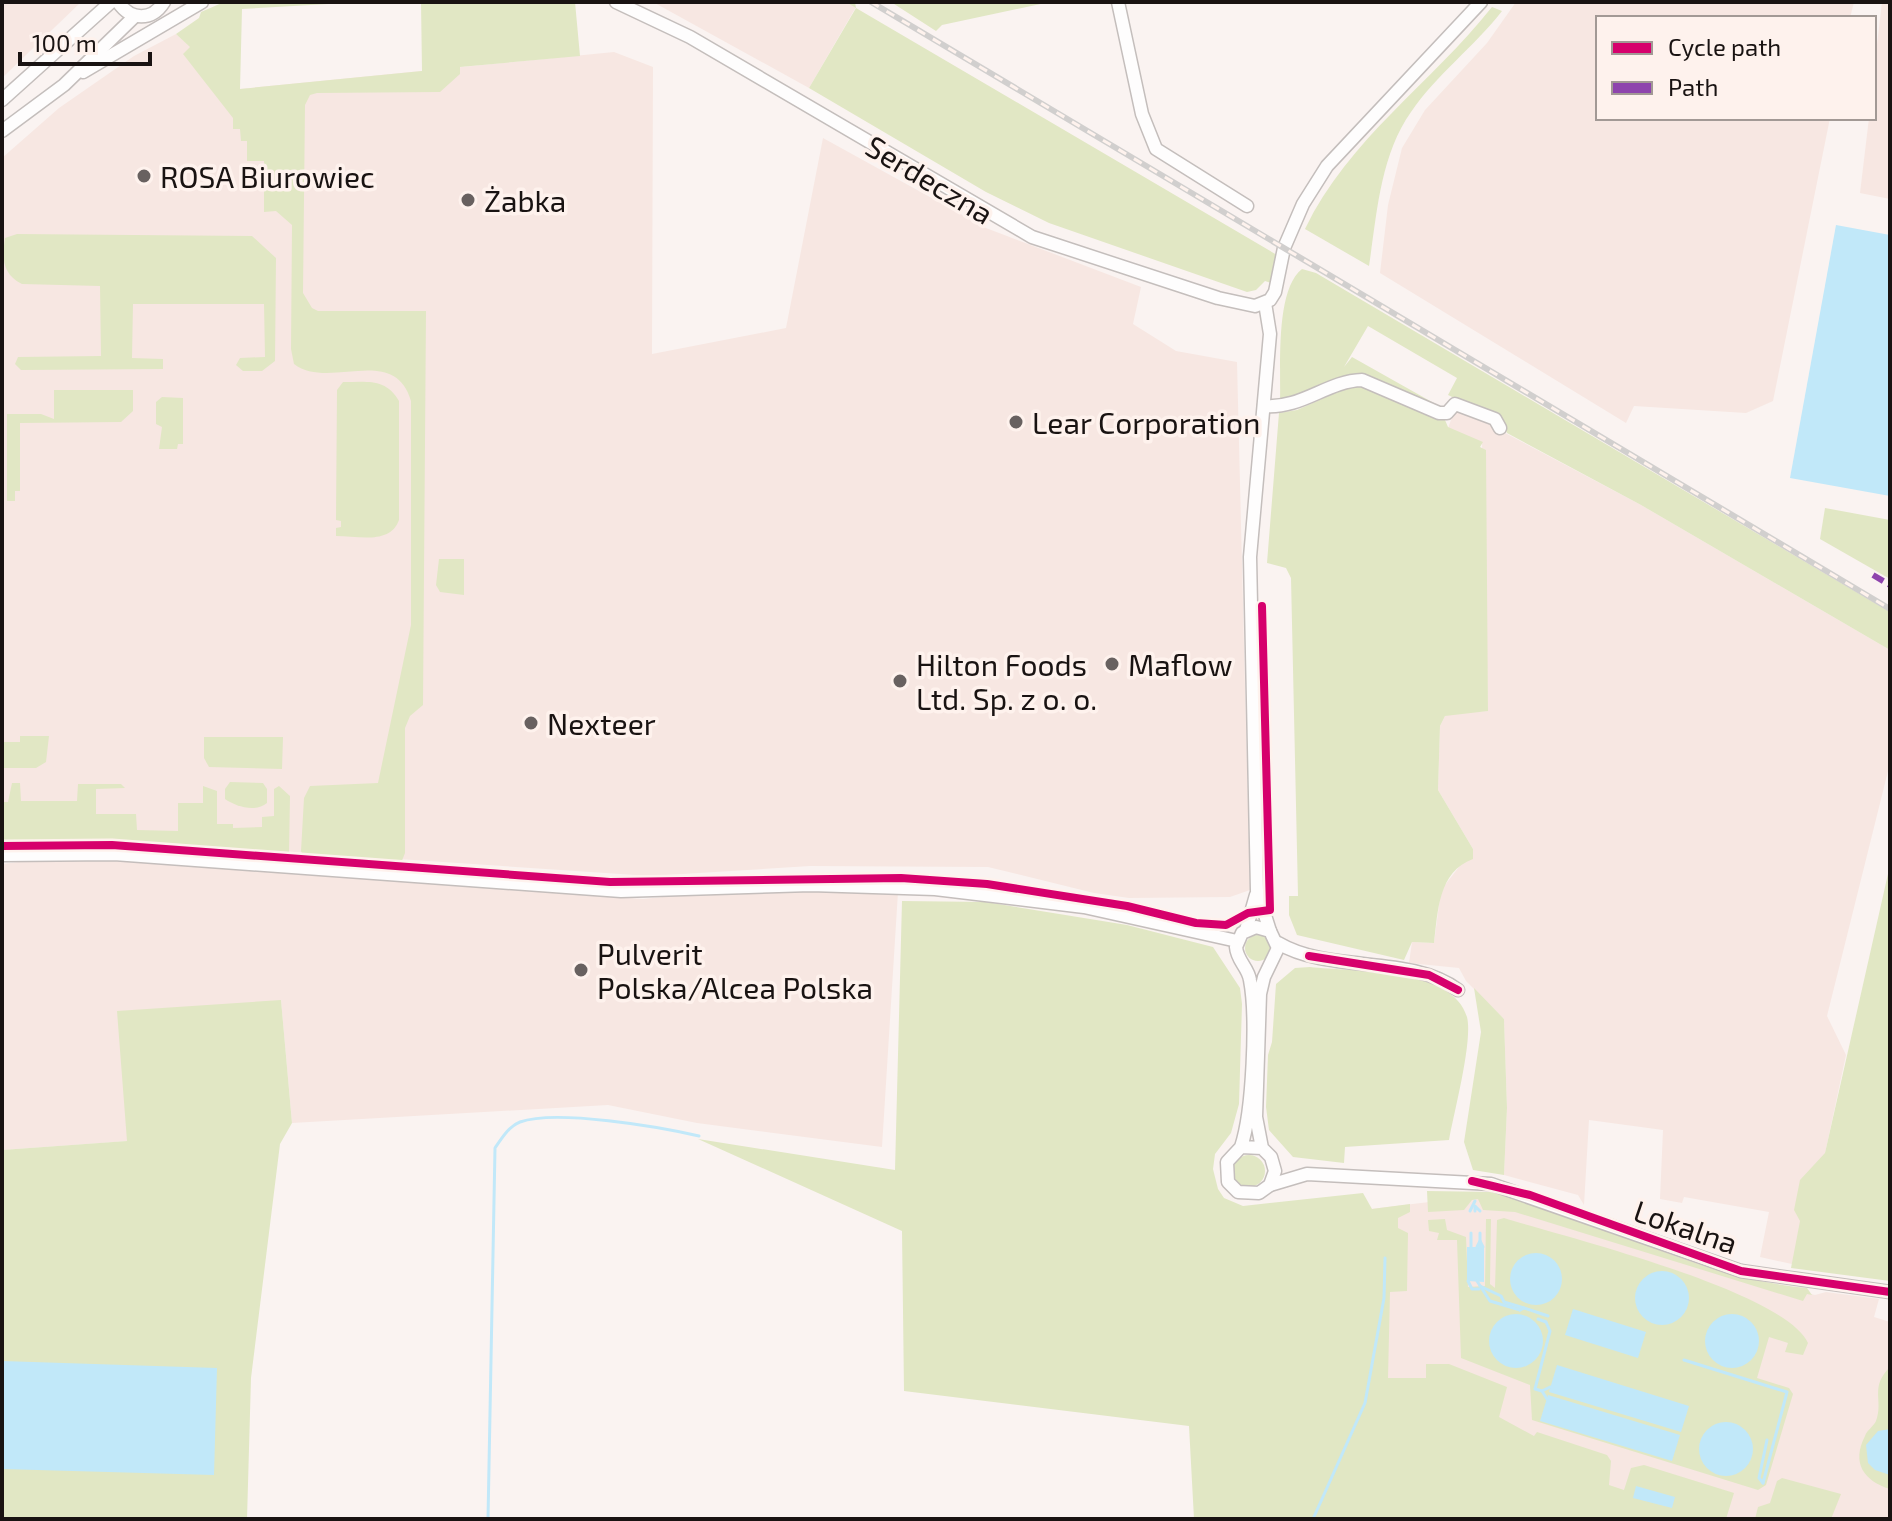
<svg xmlns="http://www.w3.org/2000/svg" width="1892" height="1521" viewBox="0 0 1892 1521" font-family="'Exo 2',sans-serif">
  <style>
    .built { fill: #f7e7e2 }
    .green { fill: #e1e7c4 }
    .water { fill: #c1e8f9 }
    .lines { fill: none; stroke-linecap: round; stroke-linejoin: round }
    .stream { stroke: #c1e8f9; stroke-width: 3 }
    .minor-casing { stroke: #c4bebc; stroke-width: 15 }
    .minor { stroke: #fefdfd; stroke-width: 12 }
    .rail-casing { stroke: #d1cfce; stroke-width: 6 }
    .rail { stroke: #fef2ed; stroke-width: 3; stroke-dasharray: 9; stroke-linecap: butt }
    .quiet { stroke: #8e44ad; stroke-width: 6; stroke-dasharray: 12 6; stroke-linecap: butt }
    .cycleway-casing { stroke: #fef2ed; stroke-width: 13 }
    .cycleway { stroke: #d6006c; stroke-width: 8 }
    .poi-dot { fill: #686160; stroke: #fef2ed; stroke-width: 3 }
    .labels { text-anchor: middle; dominant-baseline: central; stroke-width: 7; stroke-linejoin: round; paint-order: stroke }
    .poi-label { font-size: 30px; fill: #191312; stroke: #fef2ed; text-anchor: start }
    .street-label { font-size: 30px; fill: #191312; stroke: #fef2ed }
  </style>
  <rect width="100%" height="100%" fill="#faf3f1"/>
  <g class="built">
    <polygon points="2,2 81,2 2,78"/>
    <polygon points="653,2 846,2 856,7 809,88"/>
    <polygon points="1516,2 1854,2 1850,18 1598,18 1598,118 1830,118 1773,401 1746,413 1634,406 1626,423 1380,273 1388,205 1402,148 1425,110 1487,43"/>
    <polygon points="1882,2 1890,2 1890,199 1860,193 1869,118 1874,118 1874,70"/>
    <polygon points="176,34 240,89 614,52 653,67 652,354 786,328 823,138 986,228 1141,287 1133,324 1176,351 1237,362 1250,890 1230,897 1129,898 1094,893 988,867 810,866 650,876 294,852 2,824 2,158 59,108 134,56"/>
    <polygon points="1456,407 1491,422 1490,425 1641,505 1890,650 1890,763 1827,1016 1846,1055 1801,1266 1760,1257 1769,1212 1684,1197 1682,1203 1660,1199 1663,1130 1589,1120 1584,1205 1578,1195 1504,1175 1507,1108 1504,1019 1466,981 1459,968 1409,963 1412,942 1434,943 1441,890 1473,849 1438,790 1440,726 1445,716 1452,713 1488,711 1482,443 1448,428"/>
    <polygon points="43,859 125,861 643,899 732,890 898,892 882,1147 697,1123 608,1105 292,1123 281,1000 128,1141 2,1150 2,864"/>
    <polygon points="1496,1194 1706,1266 1777,1285 1815,1295 1826,1292 1879,1299 1874,1317 1890,1322 1890,1519 1642,1519 1360,1384 1371,1209"/>
  </g>
  <g class="green">
    <path d="M224 2H363L242 9 240 89 422 71 421 2H575L580 56 460 67V74L440 92 317 93 310 95 305 105 303 293 312 308 318 311H426L423 705 410 716 405 728V853L401 863 303 856 301 851 304 798 310 786 378 783 411 625V401C394 343 329 391 294 364L291 349 292 225 276 211 264 212V161H247V141H241L240 129H233V118L183 54 190 47 176 34 199 18 201 12Z"/>
    <polygon points="846,2 855,2 856,8 1277,255 1271,283 1265,281 1256,290 1247,292 1049,223 986,192 809,88 856,8"/>
    <polygon points="891,2 1050,2 942,25 936,31"/>
    <path d="M1492 7 1502 11C1474 47 1436 75 1411 112 1380 156 1377 214 1369 266L1305 229C1349 138 1430 85 1492 7Z"/>
    <path d="M17 234 252 236 276 258 275 361 262 371H243L236 365 240 358 265 357 264 304H133L132 358 163 359V369L21 370 15 364 18 357 101 356 100 286 22 284C2 274 2 258 5 238Z"/>
    <path d="M1302 269 1316 273 1890 612V650L1641 505 1507 433 1501 420 1448 395 1457 378 1368 326 1344 367 1352 357 1439 406 1448 427 1483 442 1480 447 1486 450 1488 711 1445 716 1440 726 1438 790 1473 849V859C1438 872 1438 911 1434 943L1412 942 1404 960 1297 935 1289 915V896H1298L1291 578 1286 568 1267 563 1279 413 1297 410 1353 385 1312 390 1280 401C1281 367 1275 290 1302 269Z"/>
    <path d="M343 382C367 382 386 378 399 401V520C390 545 358 536 336 536V528L341 527V521L336 520 337 390Z"/>
    <polygon points="54,390 133,390 133,411 121,422 20,423 20,491 15,491 15,501 7,501 7,414 41,414 54,419"/>
    <polygon points="162,397 183,398 183,444 178,444 177,449 159,449 162,427 156,424 156,402"/>
    <polygon points="1825,508 1890,520 1890,579 1820,539"/>
    <polygon points="439,559 464,559 464,595 440,592 436,585"/>
    <polygon points="20,736 49,736 46,762 36,768 2,768 2,742 20,742"/>
    <polygon points="204,737 283,737 282,769 209,767 204,758"/>
    <path d="M230 782 263 783 267 789V803C255 813 235 806 225 799V789Z"/>
    <polygon points="12,783 20,783 21,801 77,801 78,784 121,784 125,788 96,789 96,814 136,814 137,830 178,831 178,803 203,803 203,786 217,791 217,824 233,824 233,828 262,827 262,817 274,816 274,789 279,786 290,796 289,853 80,841 2,844 2,802 8,802"/>
    <polygon points="1890,865 1890,1281 1791,1268 1800,1221 1794,1210 1800,1180 1825,1153"/>
    <polygon points="902,901 986,902 1127,925 1213,947 1240,988 1242,1004 1239,1104 1231,1133 1215,1154 1213,1169 1218,1189 1224,1198 1243,1206 1363,1193 1372,1209 1410,1204 1410,1212 1398,1218 1398,1228 1408,1233 1407,1291 1390,1292 1388,1378 1426,1378 1426,1364 1449,1364 1507,1387 1499,1417 1534,1436 1537,1432 1607,1455 1611,1461 1609,1485 1624,1490 1631,1468 1644,1465 1734,1493 1726,1519 1194,1519 1189,1426 904,1391 902,1231 698,1139 895,1170"/>
    <circle cx="1258" cy="948" r="13"/>
    <path d="M1310 967C1352 972 1453 967 1467 1017 1473 1041 1454 1112 1449 1140L1345 1147 1344 1163 1293 1157 1269 1130 1266 1107 1268 1055 1272 1042 1276 984 1295 968Z"/>
    <polygon points="1474,988 1504,1019 1507,1108 1504,1175 1473,1170 1464,1142 1481,1032"/>
    <polygon points="281,1000 292,1123 280,1144 251,1378 247,1519 2,1519 2,1150 127,1141 117,1011"/>
    <circle cx="1249" cy="1171" r="16"/>
    <path d="M1427 1191 1494 1192 1513 1196C1610 1226 1705 1279 1807 1288L1812 1295 1807 1294 1803 1301 1515 1212 1483 1210 1478 1199 1472 1200 1464 1210 1428 1212Z"/>
    <path d="M1504 1218C1562 1236 1785 1291 1808 1343L1803 1355 1785 1352 1788 1343 1769 1337 1757 1378 1789 1388 1793 1394 1766 1485 1758 1490 1532 1420 1530 1385 1461 1358 1457 1240H1437L1439 1233 1429 1231 1428 1220 1445 1219 1447 1230 1466 1237 1468 1287 1485 1286 1486 1219H1491L1490 1284 1495 1288 1497 1220Z"/>
    <path d="M1890 1367V1489C1864 1481 1851 1463 1865 1436 1867 1430 1874 1426 1876 1421 1884 1400 1869 1388 1890 1367Z"/>
    <polygon points="1782,1478 1841,1494 1831,1519 1755,1519 1758,1507 1770,1503 1777,1481"/>
  </g>
  <g class="water">
    <polygon points="1836,225 1890,235 1890,496 1790,478"/>
    <polygon points="1467,1247 1484,1247 1484,1282 1467,1281"/>
    <circle cx="1536" cy="1279" r="26"/>
    <circle cx="1662" cy="1298" r="27"/>
    <polygon points="1573,1309 1646,1332 1638,1358 1565,1335"/>
    <circle cx="1732" cy="1341" r="27"/>
    <circle cx="1516" cy="1341" r="27"/>
    <polygon points="2,1361 217,1368 214,1475 2,1469"/>
    <polygon points="1557,1365 1689,1406 1681,1432 1549,1392"/>
    <polygon points="1548,1395 1680,1435 1672,1461 1540,1421"/>
    <circle cx="1726" cy="1449" r="27"/>
    <polygon points="1890,1429 1890,1475 1875,1470 1868,1463 1866,1445 1878,1431"/>
    <polygon points="1636,1486 1675,1497 1672,1508 1633,1498"/>
  </g>
  <g class="lines">
    <g class="stream">
      <polyline points="1470,1211 1475,1201"/>
      <polyline points="1475,1211 1475,1206 1480,1211"/>
      <polyline points="1471,1233 1471,1247"/>
      <polyline points="1477,1247 1480,1241 1483,1247"/>
      <polyline points="1480,1247 1480,1233"/>
      <polyline points="1468,1281 1472,1289 1479,1289"/>
      <polyline points="1477,1281 1490,1301 1520,1310"/>
      <polyline points="1480,1286 1501,1296 1504,1302 1524,1308 1520,1310"/>
      <polyline points="1524,1308 1548,1316"/>
      <polyline points="1538,1319 1546,1322 1550,1331 1535,1389 1542,1391 1550,1387"/>
      <polyline points="1684,1360 1787,1392 1763,1483"/>
      <polyline points="1542,1391 1547,1399"/>
      <polyline points="1763,1483 1759,1478 1767,1440"/>
      <path d="M488 1519 495 1148C501 1139 509 1126 520 1122 556 1109 660 1127 699 1136"/>
      <polyline points="1313,1519 1365,1403 1384,1298 1385,1258"/>
    </g>
    <g class="minor-casing">
      <g id="minor">
        <path d="M118 2C131 21 152 21 164 2"/>
        <polyline points="616,2 690,37 1032,237 1218,298 1255,306 1270,300 1275,292 1284,248 1303,204 1327,166 1481,2"/>
        <polyline points="1118,2 1142,114 1156,149 1247,206"/>
        <polyline points="83,72 202,2"/>
        <polyline points="2,100 111,2"/>
        <polyline points="2,131 64,85 135,16"/>
        <polyline points="1265,303 1270,334 1250,557 1257,890 1270,931"/>
        <path d="M1264 406C1302 409 1327 381 1362 380L1439 413H1447L1455 404 1495 419 1500 428"/>
        <polyline points="2,855 114,854 621,891 811,885 935,889 1084,907 1237,941"/>
        <polyline points="1246,930 1256,895"/>
        <path d="M1278 943C1330 974 1410 954 1458 990"/>
        <path d="M1241 1147C1253 1111 1257 1017 1250 980 1248 967 1237 961 1236 947L1242 933 1256 927 1270 931 1278 948 1264 977 1260 994 1256 1117 1262 1148 1271 1157 1275 1171 1270 1185 1259 1193 1238 1192 1228 1182 1227 1162 1241 1147 1262 1148"/>
        <polyline points="1270,1185 1307,1174 1491,1184 1741,1271 1890,1292"/>
      </g>
    </g>
    <use href="#minor" class="minor"/>
    <g class="rail-casing">
      <polyline id="rail" points="871,2 1890,609"/>
    </g>
    <use href="#rail" class="rail"/>
    <polyline class="quiet" points="1873,575 1890,585"/>
    <g class="cycleway-casing">
      <g id="cycleway">
        <polyline points="2,846 112,845 610,882 901,878 987,884 1127,906 1196,923 1226,925 1248,913 1270,910 1262,606"/>
        <polyline points="1309,956 1429,975 1458,990"/>
        <polyline points="1472,1181 1530,1195 1741,1271 1890,1292"/>
      </g>
    </g>
    <use href="#cycleway" class="cycleway"/>
  </g>
  <g class="poi-dot">
    <circle cx="144" cy="176" r="8"/>
    <circle cx="468" cy="200" r="8"/>
    <circle cx="1016" cy="422" r="8"/>
    <circle cx="1112" cy="664" r="8"/>
    <circle cx="900" cy="681" r="8"/>
    <circle cx="531" cy="723" r="8"/>
    <circle cx="581" cy="970" r="8"/>
  </g>
  <g class="labels">
    <g class="poi-label">
      <text x="160" y="176">ROSA Biurowiec</text>
      <text x="484" y="200">Żabka</text>
      <text x="1032" y="422">Lear Corporation</text>
      <text x="916" y="664">Hilton Foods<tspan x="916" dy="34">Ltd. Sp. z o. o.</tspan></text>
      <text x="1128" y="664">Maflow</text>
      <text x="547" y="723">Nexteer</text>
      <text x="597" y="953">Pulverit<tspan x="597" dy="34">Polska/Alcea Polska</tspan></text>
    </g>
    <g class="street-label">
      <text transform="translate(930 179) rotate(31)">Serdeczna</text>
      <text transform="translate(1686 1226) rotate(19)">Lokalna</text>
    </g>
  </g>
  <rect width="1892" height="1521" fill="none" stroke="#191312" stroke-width="8"/>
  <rect x="1596" y="16" width="280" height="104" fill="#fef2ed" stroke="#a29995" stroke-width="2"/>
  <rect x="1612" y="42" width="40" height="12" fill="#d6006c" stroke="#a29995" stroke-width="2"/>
  <text x="1668" y="56" font-size="24" fill="#191312">Cycle path</text>
  <rect x="1612" y="82" width="40" height="12" fill="#8e44ad" stroke="#a29995" stroke-width="2"/>
  <text x="1668" y="96" font-size="24" fill="#191312">Path</text>
  <path d="M20 52v12h130v-12" fill="none" stroke="#191312" stroke-width="4"/>
  <text x="32" y="52" font-size="24" fill="#191312" stroke="#fef2ed" stroke-width="6" paint-order="stroke">100 m</text>
</svg>
